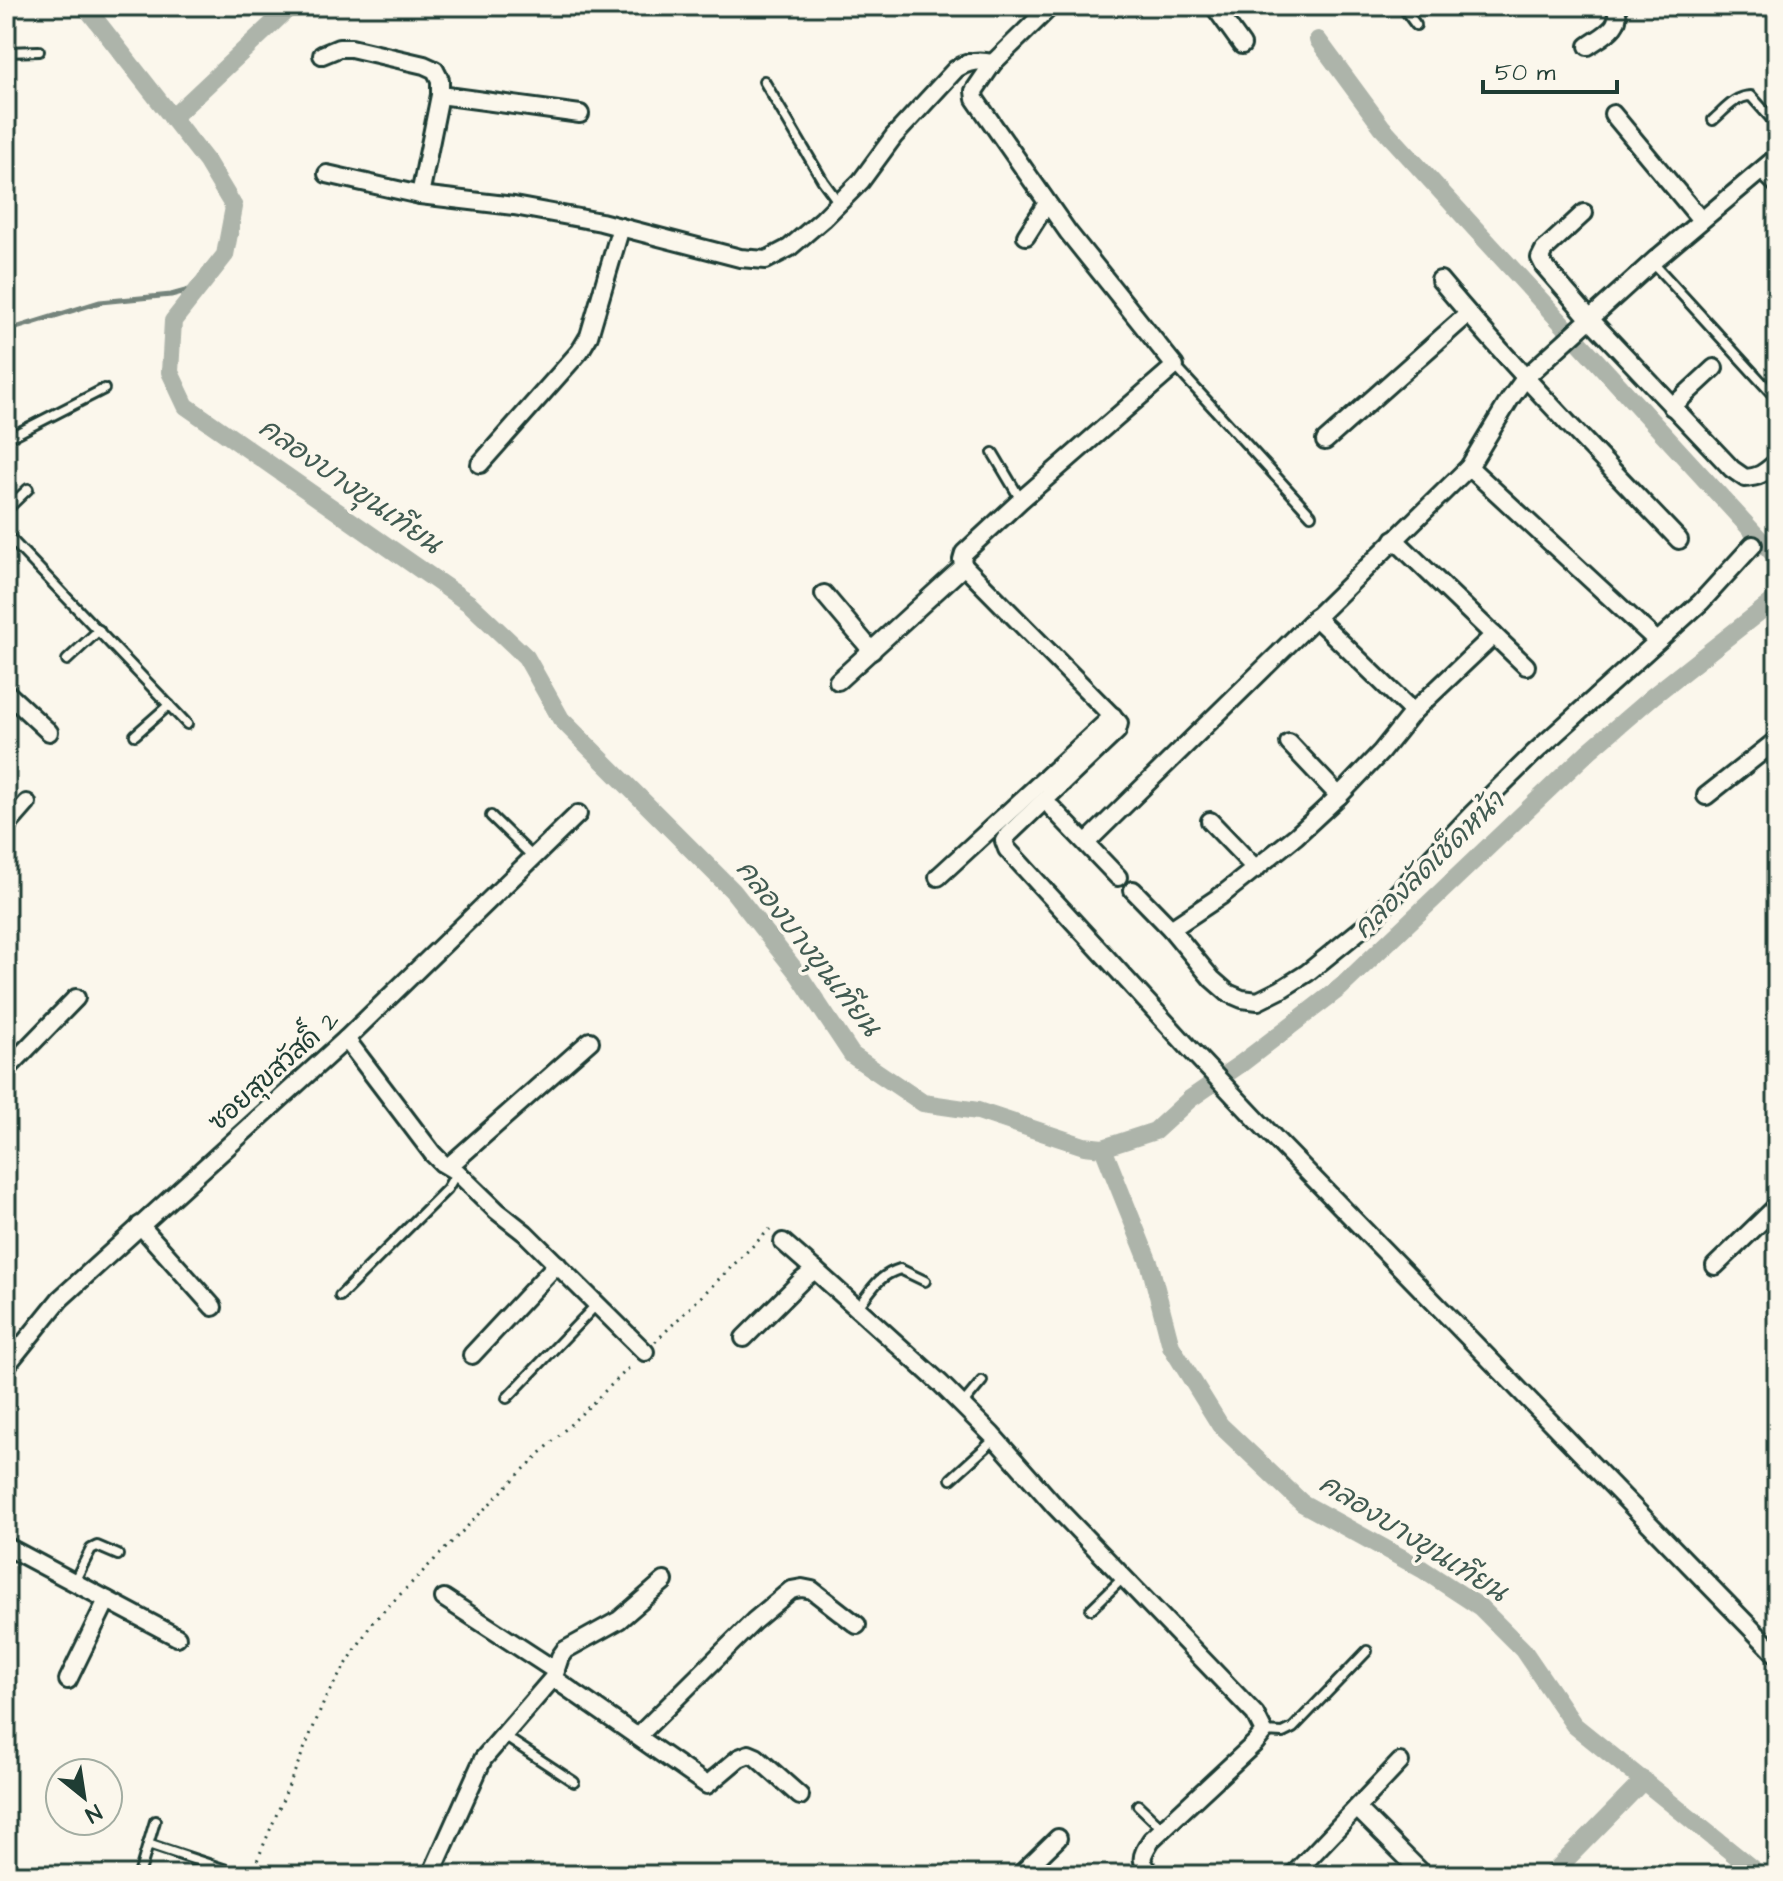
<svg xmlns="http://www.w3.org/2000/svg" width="1783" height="1881" viewBox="0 0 1783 1881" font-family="'Architects Daughter','Playpen Sans Thai',sans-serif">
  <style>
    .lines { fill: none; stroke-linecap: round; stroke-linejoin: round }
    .stream { stroke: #74847b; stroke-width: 5 }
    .canal { stroke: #adb4aa; stroke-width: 18 }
    .service-casing { stroke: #1f3d34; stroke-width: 14 }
    .minor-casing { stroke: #1f3d34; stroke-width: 22 }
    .path { stroke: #1f3d34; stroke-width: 3; stroke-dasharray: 2 6; stroke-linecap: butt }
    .service { stroke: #fbf7ec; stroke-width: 8 }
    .minor { stroke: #fbf7ec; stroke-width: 16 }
    .labels { text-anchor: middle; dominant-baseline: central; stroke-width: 7; stroke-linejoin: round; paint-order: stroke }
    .street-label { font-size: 26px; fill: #1f3d34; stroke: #fbf7ec }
    .water-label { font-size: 28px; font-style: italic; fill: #425b52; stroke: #fbf7ec }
  </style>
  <rect width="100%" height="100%" fill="#fbf7ec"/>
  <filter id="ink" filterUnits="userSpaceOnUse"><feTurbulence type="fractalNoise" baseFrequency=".0125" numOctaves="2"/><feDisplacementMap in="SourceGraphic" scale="16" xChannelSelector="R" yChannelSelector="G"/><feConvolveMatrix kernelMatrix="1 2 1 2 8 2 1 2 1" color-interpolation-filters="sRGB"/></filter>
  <g filter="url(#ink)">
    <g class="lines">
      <polyline class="stream" points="6,331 100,302 171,295 200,287"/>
      <g class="canal">
        <polyline points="85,6 207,162 234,207 225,255 173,321 170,372 186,406 470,604 526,657 561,719 733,891 799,975 852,1055 923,1103 978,1111 1084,1146 1103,1148 1155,1131 1190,1099 1242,1063 1341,987 1589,751 1653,696 1777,598"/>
        <polyline points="1318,40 1382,127 1777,558"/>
        <polyline points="172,118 291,6"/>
        <polyline points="1103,1148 1150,1265 1171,1346 1220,1425 1302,1503 1422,1569 1480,1607 1523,1650 1574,1725 1760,1875"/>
        <polyline points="1551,1875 1644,1780"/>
      </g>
      <g class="service-casing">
        <g id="service">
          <polyline points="1402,6 1416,25"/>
          <polyline points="6,52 39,51"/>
          <polyline points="764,81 823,181 839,203"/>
          <path d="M1713 120C1724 111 1735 96 1751 96L1777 125"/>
          <polyline points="1759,173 1777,190"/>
          <polyline points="1653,263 1777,399"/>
          <polyline points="1175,366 1311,515"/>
          <polyline points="6,439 104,389"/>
          <polyline points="993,453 1021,500"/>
          <polyline points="6,510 28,489"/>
          <polyline points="6,534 187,724"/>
          <polyline points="67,660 99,630"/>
          <polyline points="135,735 169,705"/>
          <polyline points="491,816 533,857"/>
          <polyline points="340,1296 447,1189 457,1172"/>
          <path d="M857 1308C872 1290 877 1276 900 1269L925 1281"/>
          <polyline points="507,1398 597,1304"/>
          <polyline points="962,1405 982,1381"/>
          <polyline points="951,1479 995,1439"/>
          <polyline points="74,1582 91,1549 97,1546 118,1555"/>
          <polyline points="1091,1609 1123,1578"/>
          <polyline points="1264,1732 1283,1733 1293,1728 1367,1651"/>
          <polyline points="504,1736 574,1782"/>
          <polyline points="1138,1805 1163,1829"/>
          <polyline points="148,1844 226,1870"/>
          <polyline points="139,1875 155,1821"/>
        </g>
      </g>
      <g class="minor-casing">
        <g id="minor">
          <polyline points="1051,6 993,63 974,91 975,99 1068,232 1175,366 1021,500 964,553 962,560 964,566 1119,723 1117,731 1008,835 1004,841 1007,849 1190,1049 1256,1119 1777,1655"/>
          <polyline points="1214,6 1242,45"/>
          <path d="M1588 46C1602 36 1626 26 1614 6"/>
          <polyline points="322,55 339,48 351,48 424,65 435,70 440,80 440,95"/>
          <polyline points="1613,114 1701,220"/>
          <path d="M327 174 420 195 514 206 601 222 740 258 766 260 789 248 823 219 861 181 894 136 956 69C969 61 978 60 993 63"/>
          <polyline points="420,195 440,95 580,114"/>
          <path d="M1584 213 1544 250 1540 258 1544 266 1590 319 1732 469 1745 478C1761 477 1765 472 1777 462"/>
          <polyline points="1026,236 1047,203"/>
          <path d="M1440 280C1515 370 1598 455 1679 540"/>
          <polyline points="1672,407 1714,368"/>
          <polyline points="1325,441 1468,314"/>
          <polyline points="480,464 580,351 589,336 621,227"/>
          <polyline points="1469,467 1657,641"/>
          <polyline points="1394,539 1526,666"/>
          <polyline points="824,594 872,651"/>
          <polyline points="1315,617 1413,712"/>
          <polyline points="838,681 964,566"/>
          <polyline points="6,692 49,732"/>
          <polyline points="1289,743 1339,796"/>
          <polyline points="1706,796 1777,740"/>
          <polyline points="1052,808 1118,877"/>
          <polyline points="1210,821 1256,869"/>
          <polyline points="6,827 27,803"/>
          <polyline points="1086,843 1469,467 1510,399 1526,377 1656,259 1777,157"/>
          <polyline points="938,877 1113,716"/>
          <polyline points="1133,890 1171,929 1212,979 1228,993 1242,999 1258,1001 1280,990 1307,973 1370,922 1472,814 1533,754 1701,602 1753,545"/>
          <polyline points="1171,929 1222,895 1296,836 1339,796 1381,752 1413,712 1494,635"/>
          <polyline points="346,1039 433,1154 442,1163 457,1172 497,1211 525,1233 645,1352"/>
          <polyline points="6,1070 76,998"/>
          <polyline points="449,1166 590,1041"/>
          <polyline points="140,1225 213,1307"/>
          <polyline points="783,1242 815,1270"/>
          <polyline points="1715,1266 1777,1206"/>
          <path d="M744 1338 802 1280 815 1270 941 1384 992 1435 1054 1505 1255 1714 1264 1732 1255 1743 1151 1840C1141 1857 1138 1860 1153 1875"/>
          <polyline points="472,1355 557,1264"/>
          <polyline points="6,1366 60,1299 346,1039 578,814"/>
          <polyline points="6,1546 177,1637"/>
          <polyline points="444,1598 556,1671"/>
          <polyline points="553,1678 560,1657 565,1650 619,1620 664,1581"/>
          <polyline points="68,1680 107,1600"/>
          <polyline points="638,1736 754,1621 791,1590 802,1588 812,1590 857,1625"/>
          <polyline points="1357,1808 1424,1875"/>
          <polyline points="431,1875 483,1759 553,1678 707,1785 739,1758 749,1754 756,1757 800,1796"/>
          <polyline points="1020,1875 1058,1838"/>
          <polyline points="1293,1875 1400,1762"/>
        </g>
      </g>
      <g class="path">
        <polyline points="655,1342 770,1229"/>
        <polyline points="251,1875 327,1695 372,1623 521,1472 633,1364"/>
      </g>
      <use href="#service" class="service"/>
      <use href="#minor" class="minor"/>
    </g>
  </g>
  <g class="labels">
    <g class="street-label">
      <text transform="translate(274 1071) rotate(-42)">ซอยสุขสวัสดิ์ 2</text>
    </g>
    <g class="water-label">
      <text transform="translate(350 486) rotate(35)">คลองบางขุนเทียน</text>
      <text transform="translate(1429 865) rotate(-44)">คลองลัดเช็ดหน้า</text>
      <text transform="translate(808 948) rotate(52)">คลองบางขุนเทียน</text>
      <text transform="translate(1413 1538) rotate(32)">คลองบางขุนเทียน</text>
    </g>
  </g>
  <rect width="1783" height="1881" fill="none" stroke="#fbf7ec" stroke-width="32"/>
  <rect x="16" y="16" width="1751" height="1849" fill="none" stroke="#1f3d34" stroke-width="3" filter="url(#ink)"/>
  <g transform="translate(84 1797) rotate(150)"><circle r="38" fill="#fbf7ec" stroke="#a3ada2" stroke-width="2"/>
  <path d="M0-6L14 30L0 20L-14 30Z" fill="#1f3d34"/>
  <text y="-12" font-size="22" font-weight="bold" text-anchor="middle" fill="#1f3d34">N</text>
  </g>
  <path d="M1483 80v12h134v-12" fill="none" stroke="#1f3d34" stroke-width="4"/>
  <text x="1495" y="80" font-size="24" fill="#1f3d34" stroke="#fbf7ec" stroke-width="6" paint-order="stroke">50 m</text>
</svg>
